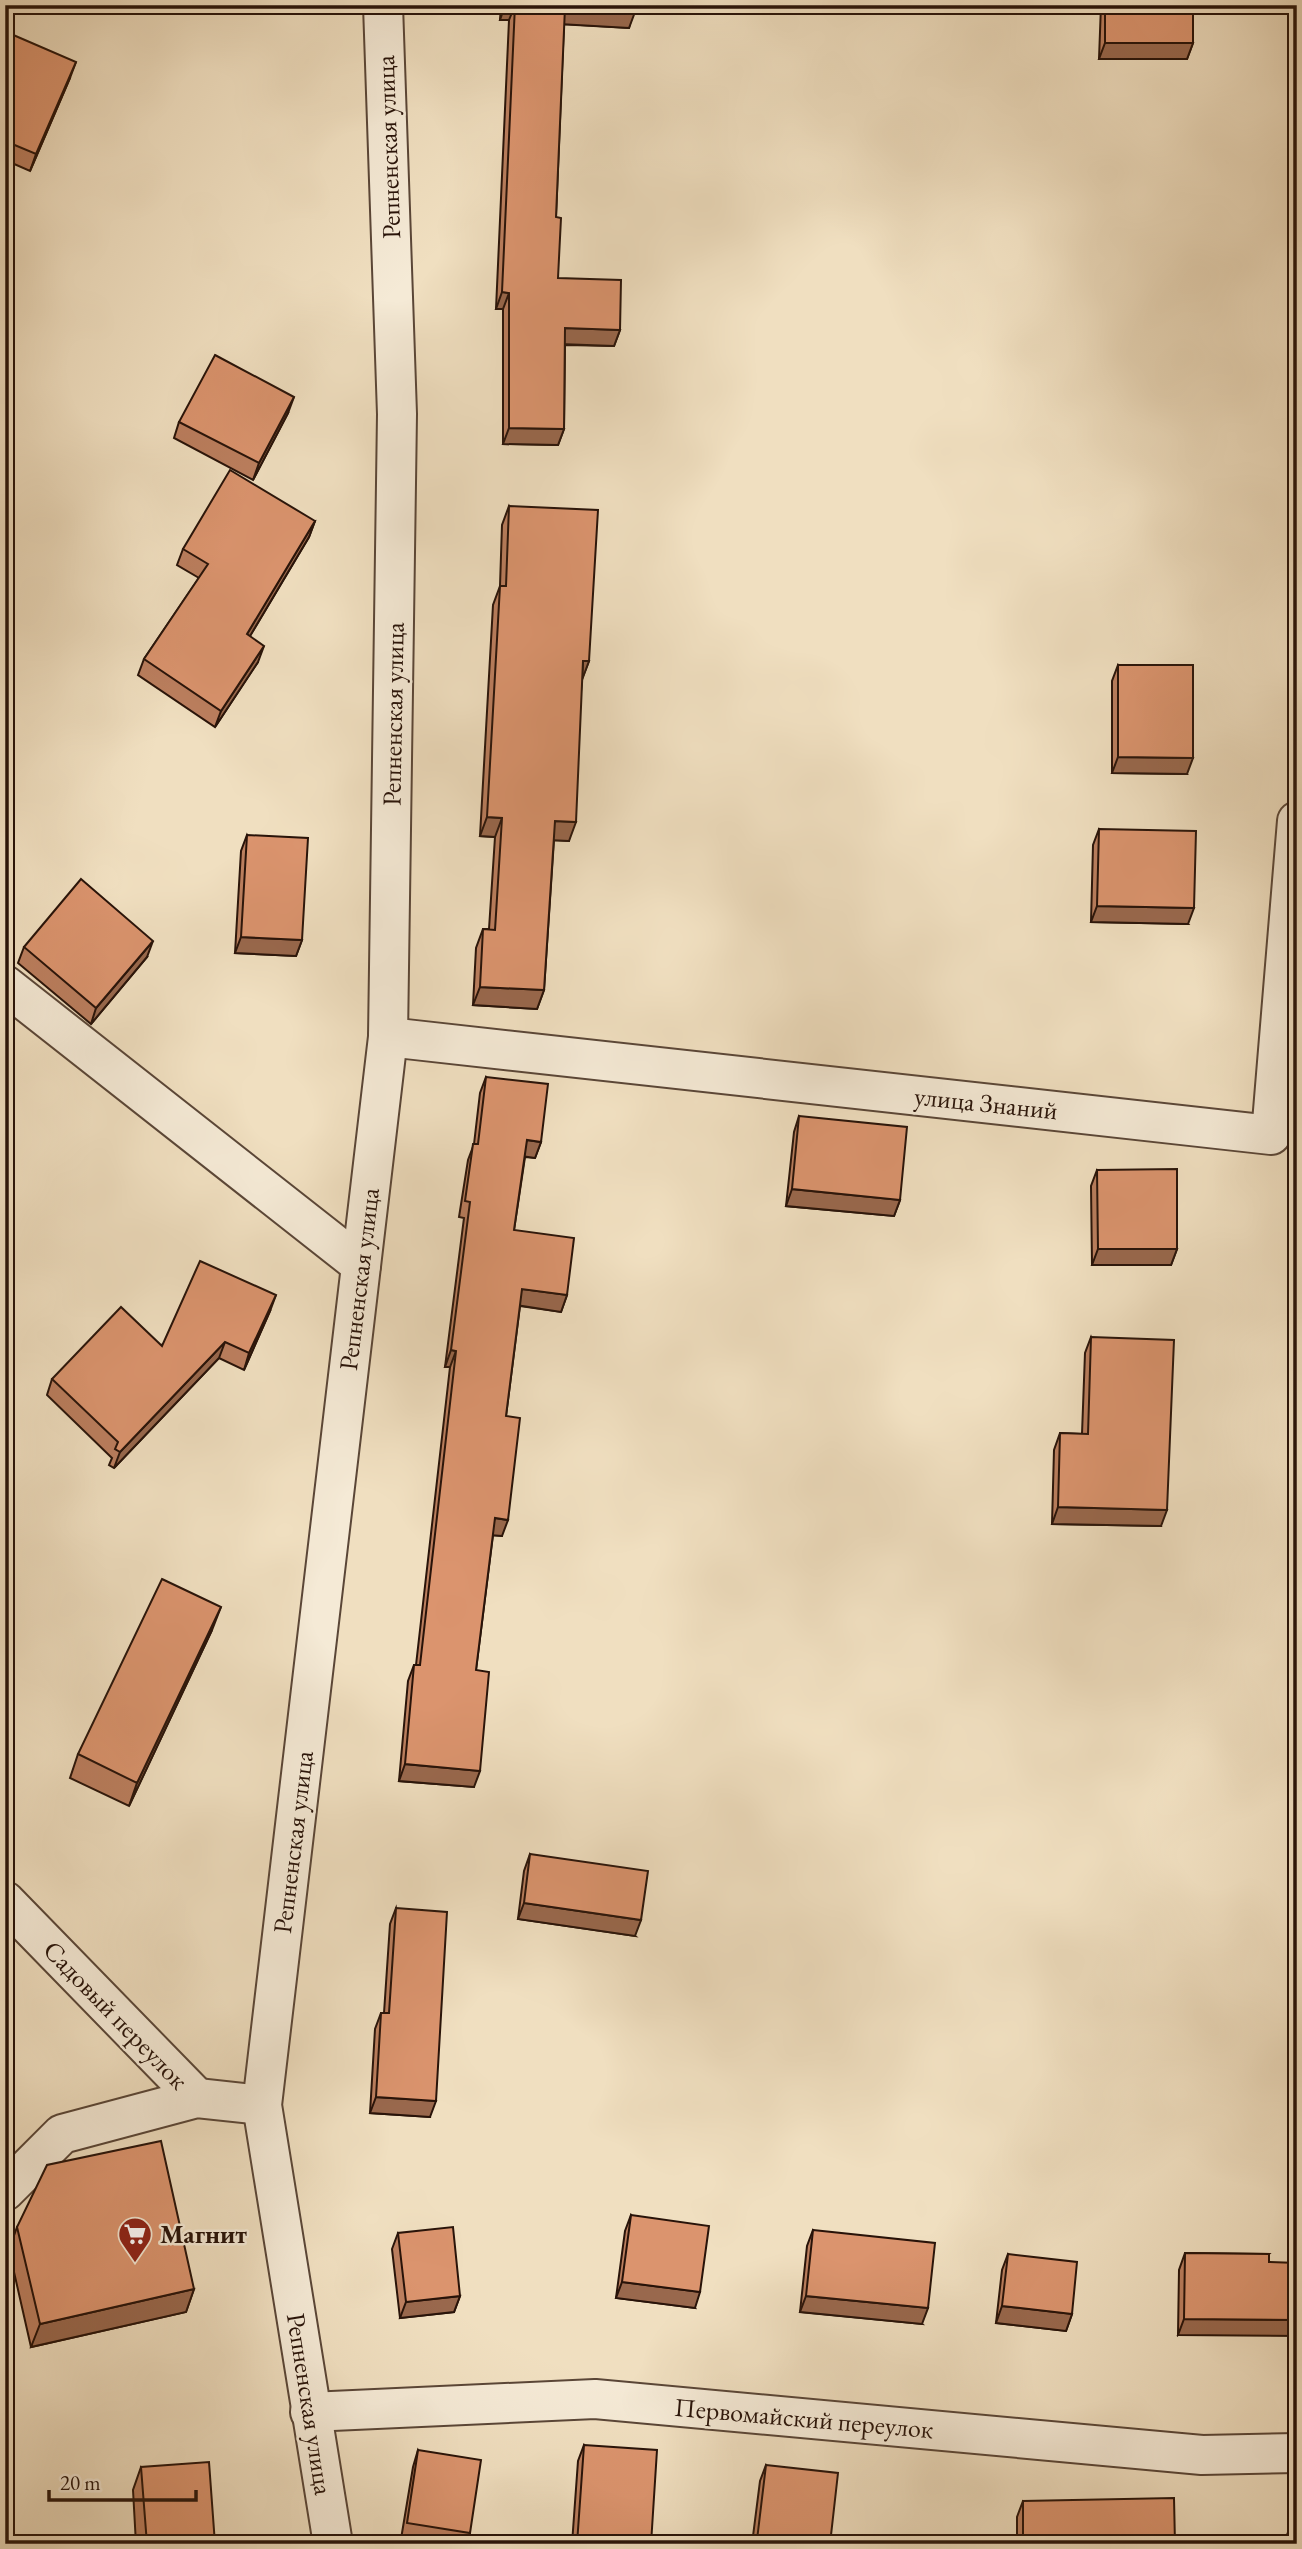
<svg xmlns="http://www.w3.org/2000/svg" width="1302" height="2549" viewBox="0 0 1302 2549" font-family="'EB Garamond',serif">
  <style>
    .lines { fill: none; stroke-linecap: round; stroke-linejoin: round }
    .minor-casing { stroke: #5a4637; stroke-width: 42 }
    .minor { stroke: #f5ead6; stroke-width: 38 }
    .wall { fill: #bc7f5f; stroke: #281309; stroke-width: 2 }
    .shaded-wall { fill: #99684d; stroke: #281309; stroke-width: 2 }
    .building { fill: #db946e; stroke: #281309; stroke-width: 2 }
    .labels { text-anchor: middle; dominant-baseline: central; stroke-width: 5; stroke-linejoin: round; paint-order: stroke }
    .street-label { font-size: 26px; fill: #281309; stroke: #f5ead6 }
    .poi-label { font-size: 26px; font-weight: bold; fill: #281309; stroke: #f5ead6; text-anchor: start }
  </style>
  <rect width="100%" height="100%" fill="#f0dfc0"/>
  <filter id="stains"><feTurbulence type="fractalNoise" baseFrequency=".00286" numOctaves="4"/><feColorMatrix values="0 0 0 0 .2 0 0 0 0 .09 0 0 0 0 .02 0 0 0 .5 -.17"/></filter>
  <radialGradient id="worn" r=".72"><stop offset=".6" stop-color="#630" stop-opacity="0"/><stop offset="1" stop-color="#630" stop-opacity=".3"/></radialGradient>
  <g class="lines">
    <g class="minor-casing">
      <g id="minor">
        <polyline points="5,985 361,1265"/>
        <polyline points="388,1037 1271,1135 1297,821"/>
        <polyline points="5,1901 197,2098"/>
        <polyline points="5,2191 62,2134 197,2098 262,2105"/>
        <polyline points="310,2412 595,2399 1202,2455 1297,2453"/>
        <polyline points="333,2544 262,2105 388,1037 397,414 383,5"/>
      </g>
    </g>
    <use href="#minor" class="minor"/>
  </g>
  <g class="wall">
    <polygon points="501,5 635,5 629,28 564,24 556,217 558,278 620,330 614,346 565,345 564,429 558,445 503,444 503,309 496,309 509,20 500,20"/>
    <polygon points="1101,5 1193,5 1193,43 1187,59 1099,59"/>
    <polygon points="5,48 70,78 30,171 5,160"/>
    <polygon points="288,413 253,480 174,438 179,422"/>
    <polygon points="509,506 589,661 582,679 569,841 554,840 544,990 537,1009 473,1005 476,948 483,929 489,929 495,837 480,836 493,605 500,586 502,525"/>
    <polygon points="315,521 309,537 250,636 258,662 215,727 138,675 144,659 199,578 177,565 183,549"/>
    <polygon points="1118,665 1187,774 1112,773 1112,681"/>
    <polygon points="1099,829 1188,924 1091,922 1093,845"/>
    <polygon points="247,835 302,940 296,956 235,953 241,851"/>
    <polygon points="24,947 147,957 91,1024 18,963"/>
    <polygon points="486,1077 541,1142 535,1158 525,1157 514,1230 567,1295 561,1312 520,1306 506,1416 502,1536 493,1535 476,1670 474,1787 399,1781 408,1681 414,1665 416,1665 450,1367 445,1367 464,1218 459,1217 468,1160 474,1144 480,1093"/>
    <polygon points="799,1116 900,1200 894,1216 786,1206 794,1132"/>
    <polygon points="1097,1170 1177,1249 1171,1265 1092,1265 1091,1186"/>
    <polygon points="270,1311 244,1370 219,1358 114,1468 109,1465 112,1458 47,1395 52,1379"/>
    <polygon points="1091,1337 1161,1526 1052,1524 1054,1450 1060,1433 1082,1434 1085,1353"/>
    <polygon points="212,1630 129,1806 70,1778 78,1754"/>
    <polygon points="530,1854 635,1936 518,1919 524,1871"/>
    <polygon points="396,1908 430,2117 370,2113 375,2029 381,2013 384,2013 390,1924"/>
    <polygon points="631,2215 695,2308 616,2298 625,2231"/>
    <polygon points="17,2227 194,2289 186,2312 31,2347 9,2250"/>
    <polygon points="813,2230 922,2324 800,2312 807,2246"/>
    <polygon points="398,2233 460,2296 454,2312 400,2318 392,2249"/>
    <polygon points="1185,2253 1269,2254 1178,2335 1179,2270"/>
    <polygon points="1008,2254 1072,2314 1066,2331 996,2323 1002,2270"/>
    <polygon points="584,2445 651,2544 572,2544 578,2461"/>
    <polygon points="418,2450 470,2533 466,2544 431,2544 401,2539 413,2467"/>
    <polygon points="766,2465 830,2544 752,2544 760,2481"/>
    <polygon points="141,2467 215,2544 136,2544 133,2490"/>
    <polygon points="1023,2501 1175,2544 1017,2544 1017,2517"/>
    <polygon points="1293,2519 1297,2544 1287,2544 1287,2535"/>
  </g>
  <g class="shaded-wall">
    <polygon points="505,5 515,5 509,20 500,20"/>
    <polygon points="565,7 635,12 629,28 559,24"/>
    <polygon points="1105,43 1193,43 1187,59 1099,59"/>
    <polygon points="76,62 70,78 30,171 36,154"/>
    <polygon points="502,292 509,293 503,309 496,309"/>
    <polygon points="565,328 620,330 614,346 559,344"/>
    <polygon points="294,397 288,413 253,480 259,463"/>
    <polygon points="509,428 564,429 558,445 503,444"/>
    <polygon points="315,521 309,537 241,651 247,634"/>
    <polygon points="264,646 258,662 215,727 221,711"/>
    <polygon points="583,661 589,661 582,680"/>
    <polygon points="1118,757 1193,758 1187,774 1112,773"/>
    <polygon points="487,817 502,818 495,837 480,836"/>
    <polygon points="555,821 576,822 569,841 548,840"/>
    <polygon points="1097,906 1194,908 1188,924 1091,922"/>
    <polygon points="241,937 302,940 296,956 235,953"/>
    <polygon points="153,941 147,957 91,1024 96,1008"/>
    <polygon points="480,987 544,990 537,1009 473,1005"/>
    <polygon points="527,1140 541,1142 535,1158 521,1156"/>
    <polygon points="792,1189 900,1200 894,1216 786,1206"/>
    <polygon points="1098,1249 1177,1249 1171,1265 1092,1265"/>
    <polygon points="522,1289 567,1295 561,1312 516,1305"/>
    <polygon points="276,1295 270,1311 244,1370 249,1353"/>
    <polygon points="225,1342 219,1358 114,1468 120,1452"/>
    <polygon points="451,1350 456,1351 450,1367 445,1367"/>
    <polygon points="1058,1507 1167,1510 1161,1526 1052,1524"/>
    <polygon points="495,1518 508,1520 502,1536 489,1535"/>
    <polygon points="221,1607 212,1630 129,1806 137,1783"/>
    <polygon points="405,1764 480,1771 474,1787 399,1781"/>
    <polygon points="524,1903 641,1920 635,1936 518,1919"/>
    <polygon points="11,1950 5,1965 5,1954"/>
    <polygon points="376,2097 436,2101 430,2117 370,2113"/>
    <polygon points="622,2282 700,2292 695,2308 616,2298"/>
    <polygon points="194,2289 186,2312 31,2347 40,2324"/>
    <polygon points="460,2296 454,2312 400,2318 406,2302"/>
    <polygon points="806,2296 928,2308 922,2324 800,2312"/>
    <polygon points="1002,2306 1072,2314 1066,2331 996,2323"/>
    <polygon points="1184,2319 1297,2320 1297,2336 1178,2335"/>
    <polygon points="757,2540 785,2544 756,2544"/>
  </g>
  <g class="building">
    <polygon points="515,5 635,5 635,12 565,7 556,217 561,218 558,278 621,280 620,330 565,328 564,429 509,428 509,293 502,292"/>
    <rect x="1105" y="5" width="88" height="38"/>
    <polygon points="11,34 76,62 36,154 5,141 5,48"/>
    <polygon points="215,355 294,397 259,463 179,422"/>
    <polygon points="230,470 315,521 247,634 264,646 221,711 144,659 208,564 183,549"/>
    <polygon points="509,506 598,510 589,661 583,661 576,822 555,821 544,990 480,987 483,929 495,930 502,818 487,817 500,586 506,586"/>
    <polygon points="1118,665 1193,665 1193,758 1118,757"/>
    <polygon points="1099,829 1196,831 1194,908 1097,906"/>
    <polygon points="247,835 308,838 302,940 241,937"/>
    <polygon points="81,879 153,941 96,1008 24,947"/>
    <polygon points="486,1077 548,1084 541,1142 527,1140 514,1230 574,1238 567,1295 522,1289 506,1416 520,1418 508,1520 495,1518 476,1670 489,1672 480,1771 405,1764 414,1665 420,1665 456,1351 451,1350 470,1202 465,1201 473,1144 478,1144"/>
    <polygon points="799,1116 907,1127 900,1200 792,1189"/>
    <polygon points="1177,1169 1177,1249 1098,1249 1097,1170"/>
    <polygon points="200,1261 276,1295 249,1353 225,1342 120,1452 115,1449 118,1442 52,1379 121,1307 162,1346"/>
    <polygon points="1091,1337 1174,1340 1167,1510 1058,1507 1060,1433 1088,1434"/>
    <polygon points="162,1579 221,1607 137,1783 78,1754"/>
    <polygon points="530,1854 648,1871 641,1920 524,1903"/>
    <polygon points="396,1908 447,1912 436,2101 376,2097 381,2013 389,2013"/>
    <polygon points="5,1943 11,1950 5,1954"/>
    <polygon points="161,2141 194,2289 40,2324 17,2227 47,2165"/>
    <polygon points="631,2215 709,2226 700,2292 622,2282"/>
    <polygon points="453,2227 460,2296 406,2302 398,2233"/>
    <polygon points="813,2230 935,2243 928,2308 806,2296"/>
    <polygon points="1185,2253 1269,2254 1269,2262 1297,2263 1297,2320 1184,2319"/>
    <polygon points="1008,2254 1077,2262 1072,2314 1002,2306"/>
    <polygon points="584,2445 657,2450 651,2544 577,2544"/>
    <polygon points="418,2450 481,2460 470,2533 407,2523"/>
    <polygon points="209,2462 215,2544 147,2544 141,2467"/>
    <polygon points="766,2465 838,2473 830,2544 785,2544 757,2540"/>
    <polygon points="1174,2498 1175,2544 1023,2544 1023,2501"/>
    <polygon points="1293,2519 1297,2519 1297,2544 1292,2544"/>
  </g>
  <defs>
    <g id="supermarket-pin" transform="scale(1.75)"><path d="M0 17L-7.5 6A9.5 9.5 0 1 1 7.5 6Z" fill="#8f2418" stroke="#f5ead6"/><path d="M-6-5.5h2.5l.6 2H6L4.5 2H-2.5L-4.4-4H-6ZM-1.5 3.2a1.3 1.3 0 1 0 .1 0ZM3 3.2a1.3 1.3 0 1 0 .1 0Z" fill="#fff"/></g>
  </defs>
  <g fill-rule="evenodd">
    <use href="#supermarket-pin" x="135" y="2234"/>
  </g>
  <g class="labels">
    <g class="street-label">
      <text transform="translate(388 147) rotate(-92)">Репненская улица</text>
      <text transform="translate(393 714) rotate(-89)">Репненская улица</text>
      <text transform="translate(986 1103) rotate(6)">улица Знаний</text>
      <text transform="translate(359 1279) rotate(-83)">Репненская улица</text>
      <text transform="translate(293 1842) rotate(-83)">Репненская улица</text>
      <text transform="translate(116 2015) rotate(46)">Садовый переулок</text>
      <text transform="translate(310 2404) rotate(81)">Репненская улица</text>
      <text transform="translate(804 2418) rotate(5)">Первомайский переулок</text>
    </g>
    <g class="poi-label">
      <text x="160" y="2234">Магнит</text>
    </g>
  </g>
  <rect width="1302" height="2549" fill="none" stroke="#f0dfc0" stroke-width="28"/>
  <rect x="7" y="7" width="1288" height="2535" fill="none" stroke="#281309" stroke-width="3.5"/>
  <rect x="14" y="14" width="1274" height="2521" fill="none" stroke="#281309" stroke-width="2"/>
  <path d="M49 2490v10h147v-10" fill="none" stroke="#281309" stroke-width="3.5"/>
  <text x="60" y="2490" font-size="21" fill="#281309" stroke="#f5ead6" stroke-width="5" paint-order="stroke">20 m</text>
  <rect width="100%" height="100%" filter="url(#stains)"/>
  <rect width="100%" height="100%" fill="url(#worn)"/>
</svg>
